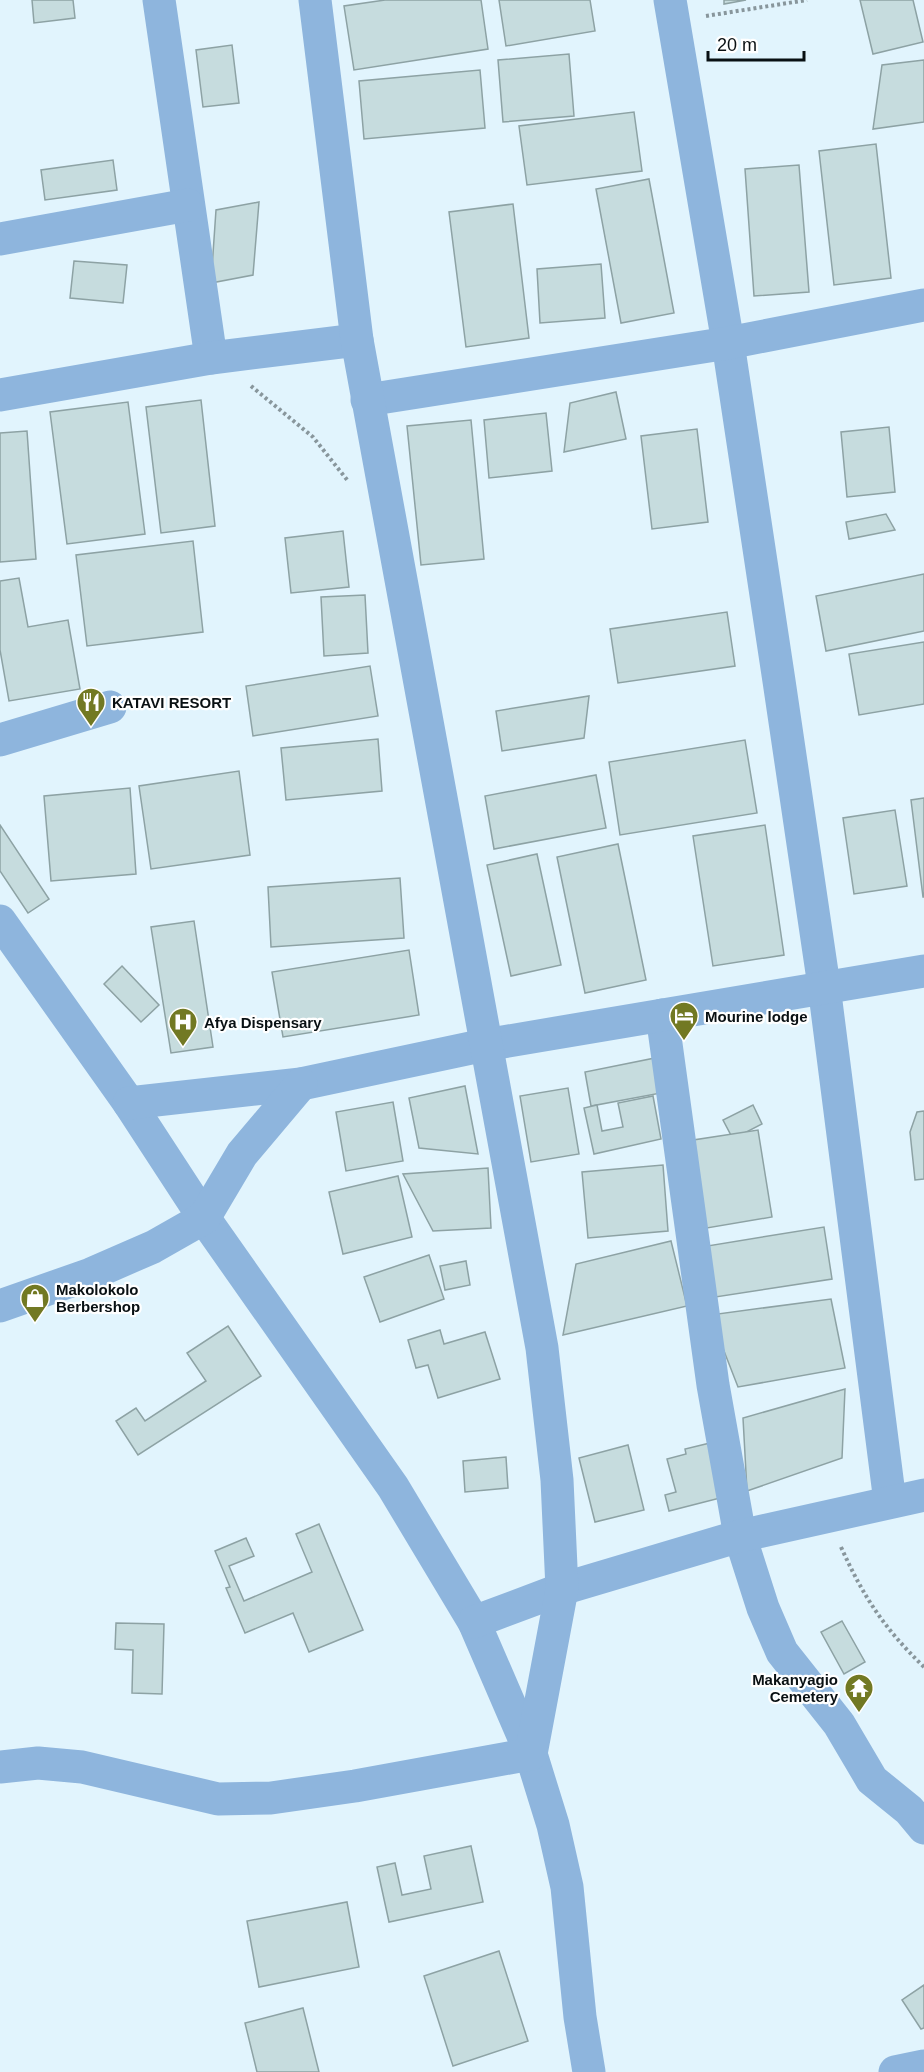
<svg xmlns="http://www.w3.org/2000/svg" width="924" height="2072" viewBox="0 0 924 2072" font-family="Arial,sans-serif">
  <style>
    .building { fill: #c6dcde; stroke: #8da2a4; stroke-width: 1.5 }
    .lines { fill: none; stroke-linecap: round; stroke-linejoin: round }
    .path { stroke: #88969c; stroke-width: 4; stroke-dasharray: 3 3; stroke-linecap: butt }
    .minor { stroke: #8eb5dd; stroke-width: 33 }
    .labels { text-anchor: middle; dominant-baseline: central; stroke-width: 4.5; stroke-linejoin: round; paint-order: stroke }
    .poi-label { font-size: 15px; font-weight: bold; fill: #091013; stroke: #fff; text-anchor: start }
  </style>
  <rect width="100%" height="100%" fill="#e1f4fd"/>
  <g class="building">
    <polygon points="32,0 73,0 75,18 34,23"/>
    <polygon points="385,0 481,0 488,49 354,70 344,6"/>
    <polygon points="499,0 590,0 595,31 506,46"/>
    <polygon points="724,0 746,0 724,4"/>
    <polygon points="860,0 913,0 923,42 873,54"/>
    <polygon points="232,45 239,103 203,107 196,50"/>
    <polygon points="569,54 574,116 503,122 498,60"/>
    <polygon points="924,60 924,122 873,129 882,65"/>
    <polygon points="480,70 485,128 364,139 359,81"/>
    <polygon points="634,112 642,171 527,185 519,126"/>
    <polygon points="876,144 891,278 834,285 819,151"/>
    <polygon points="113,160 117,190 45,200 41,170"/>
    <polygon points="799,165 809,292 754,296 745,169"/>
    <polygon points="649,179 674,313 621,323 596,189"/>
    <polygon points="259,202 253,275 211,283 216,210"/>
    <polygon points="513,204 529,338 466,347 449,212"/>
    <polygon points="74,261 127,265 123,303 70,298"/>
    <polygon points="601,264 605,318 540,323 537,269"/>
    <polygon points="616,392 626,439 564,452 570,403"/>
    <polygon points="201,400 215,526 161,533 146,407"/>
    <polygon points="128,402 145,534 67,544 50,412"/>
    <polygon points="546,413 552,471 489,478 484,420"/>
    <polygon points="471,420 484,559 421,565 407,426"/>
    <polygon points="889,427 895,492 847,497 841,432"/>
    <polygon points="697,429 708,522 652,529 641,436"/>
    <polygon points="27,431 36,559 0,562 0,433"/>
    <polygon points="886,514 895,530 849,539 846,522"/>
    <polygon points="343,531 349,587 291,593 285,538"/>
    <polygon points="193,541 203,632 87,646 76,555"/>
    <polygon points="924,574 924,631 826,651 816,596"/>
    <polygon points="19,578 28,627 68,620 80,689 9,701 0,650 0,581"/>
    <polygon points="365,595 368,653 324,656 321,597"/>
    <polygon points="727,612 735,666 618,683 610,629"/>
    <polygon points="924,642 924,704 859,715 849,654"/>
    <polygon points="370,666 378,716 253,736 246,686"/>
    <polygon points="589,696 584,738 502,751 496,711"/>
    <polygon points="378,739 382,791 286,800 281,748"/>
    <polygon points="745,740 757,813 620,835 609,762"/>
    <polygon points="239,771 250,855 151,869 139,786"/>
    <polygon points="596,775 606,828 494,849 485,796"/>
    <polygon points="130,788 136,874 51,881 44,796"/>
    <polygon points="924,798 924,897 923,897 911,800"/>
    <polygon points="895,810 907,886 854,894 843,818"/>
    <polygon points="0,825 49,899 28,913 0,871"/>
    <polygon points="765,825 784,955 713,966 693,836"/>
    <polygon points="618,844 646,980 585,993 557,857"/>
    <polygon points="537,854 561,965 511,976 487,865"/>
    <polygon points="400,878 404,938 271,947 268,887"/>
    <polygon points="194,921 213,1047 171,1053 151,927"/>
    <polygon points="409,950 419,1015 283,1037 272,972"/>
    <polygon points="122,966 159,1005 141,1022 104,984"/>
    <polygon points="655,1058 661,1093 591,1106 585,1072"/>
    <polygon points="465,1086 478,1154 419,1148 409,1098"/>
    <polygon points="568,1088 579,1154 531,1162 520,1096"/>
    <polygon points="653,1096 661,1139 594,1154 584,1108 597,1105 602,1131 623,1127 618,1103"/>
    <polygon points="393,1102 403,1161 346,1171 336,1112"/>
    <polygon points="753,1105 762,1124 733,1139 723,1120"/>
    <polygon points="924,1111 924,1179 915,1180 910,1132 917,1112"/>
    <polygon points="758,1130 772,1217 701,1229 687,1141"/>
    <polygon points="663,1165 668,1231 588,1238 582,1172"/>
    <polygon points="488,1168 491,1228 433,1231 403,1174"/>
    <polygon points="398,1176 412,1237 343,1254 329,1192"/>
    <polygon points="824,1227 832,1279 709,1298 701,1247"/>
    <polygon points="671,1241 687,1306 563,1335 576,1264"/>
    <polygon points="429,1255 444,1299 380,1322 364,1277"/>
    <polygon points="466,1261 470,1285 445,1290 440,1266"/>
    <polygon points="831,1299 845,1368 738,1387 710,1315"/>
    <polygon points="228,1326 261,1376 138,1455 116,1421 136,1408 145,1421 206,1381 187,1353"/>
    <polygon points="440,1330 444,1344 485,1332 500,1379 438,1398 428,1365 416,1368 408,1340"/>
    <polygon points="845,1389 842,1458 747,1491 743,1418"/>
    <polygon points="710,1443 724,1497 669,1511 665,1495 676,1492 667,1459 686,1454 685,1449"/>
    <polygon points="628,1445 644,1510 595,1522 579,1458"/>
    <polygon points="506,1457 508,1488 465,1492 463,1461"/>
    <polygon points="319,1524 363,1630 309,1652 293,1613 245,1633 226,1588 230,1587 215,1551 246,1538 254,1556 229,1566 244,1601 312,1572 296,1534"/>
    <polygon points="842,1621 865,1662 844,1674 821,1632"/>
    <polygon points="116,1623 164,1624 162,1694 132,1693 133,1650 115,1649"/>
    <polygon points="471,1846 483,1902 389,1922 377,1867 395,1863 402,1895 431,1889 424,1856"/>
    <polygon points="347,1902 359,1967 259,1987 247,1921"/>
    <polygon points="499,1951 528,2041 453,2066 424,1976"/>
    <polygon points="924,1985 924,2028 921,2029 902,2000"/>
    <polygon points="303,2008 319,2072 257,2072 245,2023"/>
  </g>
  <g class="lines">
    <g class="path">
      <polyline points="706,16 807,0"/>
      <polyline points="251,386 313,437 348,481"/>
      <path d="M841 1547C864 1598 884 1628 924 1667"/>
    </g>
    <g class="minor">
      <polyline points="159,0 211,358"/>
      <polyline points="670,0 728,343 779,681 824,986 890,1502"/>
      <polyline points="0,239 188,205"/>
      <polyline points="0,395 211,358 357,340"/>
      <polyline points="367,400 728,343 924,305"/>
      <polyline points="0,740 110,707"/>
      <polyline points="0,921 129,1103 204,1218 393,1487 474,1622 531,1754 553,1825 567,1887 580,2017 589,2072"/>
      <polyline points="662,1015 713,1385 740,1536 763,1608 782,1652 839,1724 872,1780 909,1810 924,1828"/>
      <polyline points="129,1103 301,1084 485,1045 924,971"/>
      <polyline points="0,1306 91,1274 153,1247 204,1218 242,1154 301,1084"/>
      <polyline points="474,1622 562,1589 740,1536 924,1495"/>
      <polyline points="0,1767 38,1763 82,1767 218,1799 271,1798 355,1786 531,1754 562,1589 557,1480 542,1348 357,340 315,0"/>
      <polyline points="895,2072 924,2066"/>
    </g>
  </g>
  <defs>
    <g id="restaurant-pin" transform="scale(1.5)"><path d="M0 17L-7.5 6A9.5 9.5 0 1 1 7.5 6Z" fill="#727923" stroke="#fff"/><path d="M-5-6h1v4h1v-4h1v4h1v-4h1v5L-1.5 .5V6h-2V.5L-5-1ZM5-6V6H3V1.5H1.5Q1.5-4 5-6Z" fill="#fff"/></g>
    <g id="hotel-pin" transform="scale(1.5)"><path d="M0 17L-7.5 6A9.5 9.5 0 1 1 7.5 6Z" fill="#727923" stroke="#fff"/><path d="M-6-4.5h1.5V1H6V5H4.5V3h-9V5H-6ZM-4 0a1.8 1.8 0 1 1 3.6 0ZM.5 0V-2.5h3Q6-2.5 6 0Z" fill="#fff"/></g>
    <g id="hospital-pin" transform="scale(1.5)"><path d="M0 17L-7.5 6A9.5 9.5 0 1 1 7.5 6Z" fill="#727923" stroke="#fff"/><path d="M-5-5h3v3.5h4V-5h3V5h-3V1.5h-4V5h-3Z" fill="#fff"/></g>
    <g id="shop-pin" transform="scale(1.5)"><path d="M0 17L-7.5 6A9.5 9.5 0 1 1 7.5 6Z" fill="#727923" stroke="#fff"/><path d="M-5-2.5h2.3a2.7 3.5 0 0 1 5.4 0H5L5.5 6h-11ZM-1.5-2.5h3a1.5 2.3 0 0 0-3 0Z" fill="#fff"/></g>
    <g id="temple-pin" transform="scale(1.5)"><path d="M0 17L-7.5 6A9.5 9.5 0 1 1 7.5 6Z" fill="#727923" stroke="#fff"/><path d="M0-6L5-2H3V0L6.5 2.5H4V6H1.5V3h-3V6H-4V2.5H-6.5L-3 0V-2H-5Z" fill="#fff"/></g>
  </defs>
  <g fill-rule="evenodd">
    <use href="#restaurant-pin" x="91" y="702"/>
    <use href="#hotel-pin" x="684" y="1016"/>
    <use href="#hospital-pin" x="183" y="1022"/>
    <use href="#shop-pin" x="35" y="1298"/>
    <use href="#temple-pin" x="859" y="1688"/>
  </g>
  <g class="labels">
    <g class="poi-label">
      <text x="112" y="702">KATAVI RESORT</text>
      <text x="705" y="1016">Mourine lodge</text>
      <text x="204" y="1022">Afya Dispensary</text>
      <text x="56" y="1289">Makolokolo<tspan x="56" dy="17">Berbershop</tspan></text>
      <text x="838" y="1679" text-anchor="end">Makanyagio<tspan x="838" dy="17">Cemetery</tspan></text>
    </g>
  </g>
  <path d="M708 51v9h96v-9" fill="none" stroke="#091013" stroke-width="3"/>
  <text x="717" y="51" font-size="18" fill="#091013" stroke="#ffffff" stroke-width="4.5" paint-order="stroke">20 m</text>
</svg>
